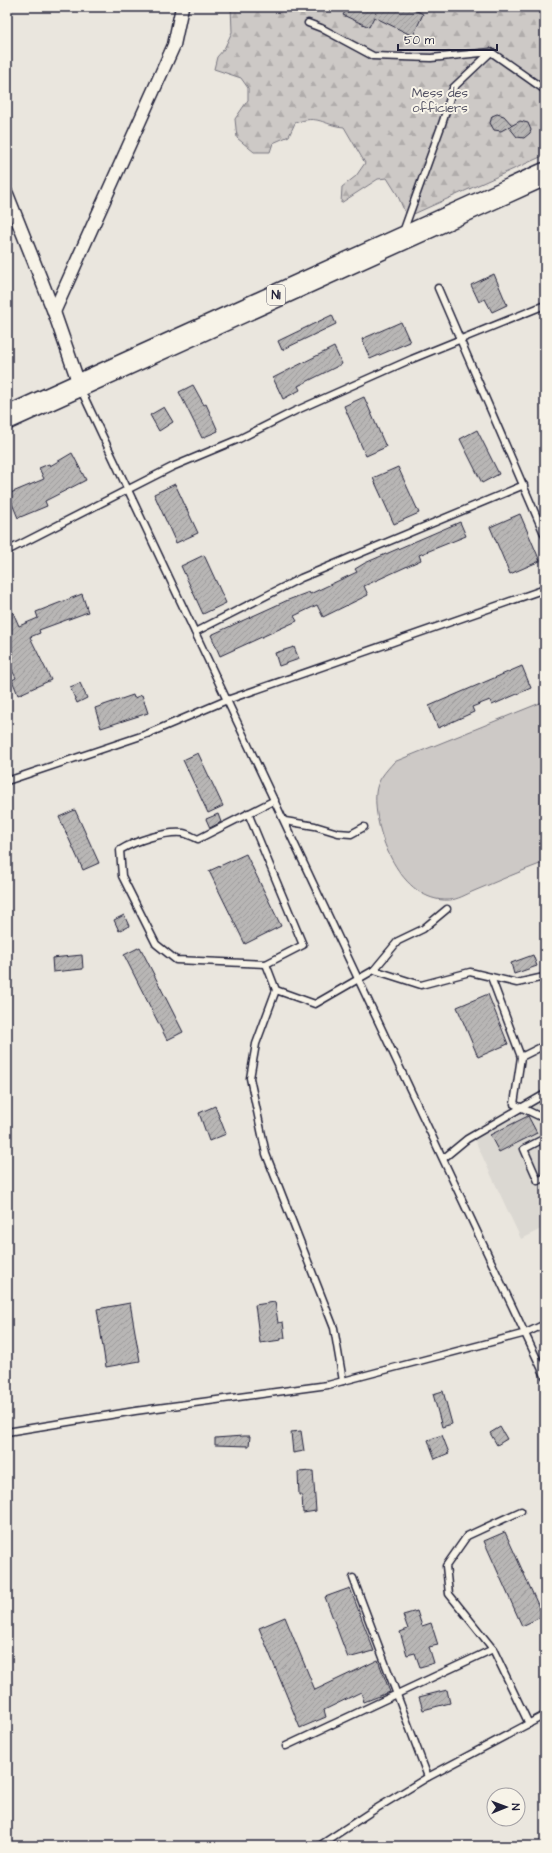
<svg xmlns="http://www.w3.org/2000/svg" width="552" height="1853" viewBox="0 0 552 1853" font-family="'Architects Daughter',sans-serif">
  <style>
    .built { fill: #dbd8d2 }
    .forest { fill: url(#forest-firs); stroke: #787680 }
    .pitch { fill: #cdc9c6; stroke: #787680 }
    .building { fill: url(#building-hatch); stroke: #22223b }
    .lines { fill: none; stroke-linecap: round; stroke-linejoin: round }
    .lane-casing { stroke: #22223b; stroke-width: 9 }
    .street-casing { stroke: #22223b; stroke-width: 15 }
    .highway-casing { stroke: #22223b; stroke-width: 25 }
    .lane { stroke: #f7f3e8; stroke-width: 6 }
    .street { stroke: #f7f3e8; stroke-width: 12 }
    .highway { stroke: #f7f3e8; stroke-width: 22 }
    .labels { text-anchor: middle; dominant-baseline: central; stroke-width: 4; stroke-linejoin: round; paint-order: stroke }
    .shield { fill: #f7f3e8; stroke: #62616f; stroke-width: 1 }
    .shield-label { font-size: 12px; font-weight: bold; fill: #22223b }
    .park-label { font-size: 13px; fill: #555465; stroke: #f7f3e8 }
  </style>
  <defs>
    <pattern id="forest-firs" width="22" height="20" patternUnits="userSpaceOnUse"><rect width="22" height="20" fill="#cdc9c6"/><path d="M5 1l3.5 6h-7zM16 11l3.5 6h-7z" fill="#b0acab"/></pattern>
    <pattern id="building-hatch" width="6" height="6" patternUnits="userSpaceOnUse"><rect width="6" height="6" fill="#b8b6b5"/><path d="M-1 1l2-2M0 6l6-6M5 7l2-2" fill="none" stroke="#9e9c9d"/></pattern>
  </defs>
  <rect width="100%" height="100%" fill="#eae6de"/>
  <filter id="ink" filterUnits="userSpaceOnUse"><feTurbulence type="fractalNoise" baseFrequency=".025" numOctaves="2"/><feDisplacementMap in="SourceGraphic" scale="8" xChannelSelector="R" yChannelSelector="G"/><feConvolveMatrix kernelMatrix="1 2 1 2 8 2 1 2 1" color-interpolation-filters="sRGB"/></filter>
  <g filter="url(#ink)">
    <polygon class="built" points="545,1099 545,1227 521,1239 472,1134"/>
    <path class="forest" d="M231 7H545V155L407 217 397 194 387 178 378 179 341 203 342 187 356 176 365 163 344 127C322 125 319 114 295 123L289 136 273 143 270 152H254L237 138 235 119 248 100V88L241 78 214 69 217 57 224 49 232 32Z"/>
    <path class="pitch" d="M545 701V862C521 871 498 881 474 891 467 894 457 900 449 900 401 903 373 832 376 793 377 780 386 771 394 762Z"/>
    <g class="building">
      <polygon points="348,7 409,7 423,14 413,36 374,17 369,27 343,15"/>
      <polygon points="497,114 504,116 512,125 501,131 494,130 490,123 492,116"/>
      <polygon points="520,121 528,123 531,130 530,133 524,138 517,137 509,127"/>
      <polygon points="494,274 507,305 492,312 485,299 479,302 471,285"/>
      <polygon points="332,315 336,324 282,350 278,341"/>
      <polygon points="401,322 410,342 370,359 362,339"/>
      <polygon points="334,347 342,364 298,386 300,390 283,399 273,378"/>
      <polygon points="193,385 204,405 206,404 218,431 202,438 179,392"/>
      <polygon points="364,397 386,447 366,456 344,406"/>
      <polygon points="164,407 173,422 159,431 150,415"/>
      <polygon points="477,430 499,474 482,483 460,439"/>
      <polygon points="72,453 86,480 45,501 47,506 18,518 8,494 44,479 39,468 49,464 50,466"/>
      <polygon points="398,467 419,513 394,524 373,478"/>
      <polygon points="175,484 198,533 176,543 154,494"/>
      <polygon points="520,514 540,561 510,574 490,527"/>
      <polygon points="460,522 466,536 419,555 421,560 364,586 368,595 323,617 317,605 294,616 297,621 220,656 211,635 288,600 309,592 310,594 357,572 355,569 365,563"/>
      <polygon points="204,555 226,603 203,614 181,566"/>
      <polygon points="82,594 88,612 39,630 40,633 30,637 51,680 18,695 12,680 16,678 7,660 7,599 19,626 38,618 36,612"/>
      <polygon points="294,647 299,659 279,666 275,653"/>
      <polygon points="522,666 531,688 492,705 490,700 472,707 474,712 438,728 429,706"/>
      <polygon points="80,683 87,698 77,703 70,687"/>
      <polygon points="133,695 134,698 142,695 148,713 101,728 95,708"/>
      <polygon points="198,753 223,806 208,813 183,760"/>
      <polygon points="75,810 99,863 83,870 59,817"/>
      <polygon points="218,814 221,822 210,828 206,819"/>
      <polygon points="246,854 281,926 245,944 209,871"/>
      <polygon points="124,915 129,926 119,931 114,920"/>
      <polygon points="140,947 183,1032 167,1040 124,955"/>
      <polygon points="82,955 83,969 53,972 52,958"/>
      <polygon points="533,955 537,966 514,974 511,963"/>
      <polygon points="488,994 508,1044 478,1057 457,1007"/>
      <polygon points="215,1106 226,1134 209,1141 199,1113"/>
      <polygon points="528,1116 537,1133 499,1152 490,1135"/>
      <polygon points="275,1302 278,1323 283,1322 285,1338 281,1338 281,1340 260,1343 255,1305"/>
      <polygon points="130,1303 140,1361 106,1367 97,1309"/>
      <polygon points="443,1391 452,1424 442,1427 433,1394"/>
      <polygon points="500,1427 507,1439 497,1445 490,1433"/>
      <polygon points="301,1431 304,1451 293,1453 291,1432"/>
      <polygon points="442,1435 449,1453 435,1459 428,1440"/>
      <polygon points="243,1436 250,1436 249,1446 215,1445 215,1438"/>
      <polygon points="313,1471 316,1511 303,1513 302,1495 299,1495 298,1472"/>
      <polygon points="505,1532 543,1616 522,1626 484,1541"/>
      <polygon points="350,1588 374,1651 348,1658 325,1597"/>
      <polygon points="417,1611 422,1626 431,1623 438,1645 429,1647 434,1663 420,1667 415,1653 407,1655 400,1632 408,1629 403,1615"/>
      <polygon points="285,1617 315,1690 378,1660 390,1692 364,1702 361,1692 324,1710 326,1717 300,1728 259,1628"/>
      <polygon points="447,1690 450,1703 423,1710 419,1697"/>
    </g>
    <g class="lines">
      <g class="lane-casing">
        <g id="lane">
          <polyline points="308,23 321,28 373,56 431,58 491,52 545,90"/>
          <polyline points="403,232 443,121 453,88 491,52"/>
          <polyline points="438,288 545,536"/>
          <polyline points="80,388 545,1376"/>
          <polyline points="7,551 172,467 239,439 295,411 412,359 545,305"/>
          <polyline points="195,632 301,578 524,485"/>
          <polyline points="7,781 147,734 227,700 545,589"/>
          <path d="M248 813 303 945 266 964 176 960 156 944 122 876 120 850C135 841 165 831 183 833 188 834 193 837 198 839L275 800"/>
          <polyline points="285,821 315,826 338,833 351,834 364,827"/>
          <polyline points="266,964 276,990 256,1044 250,1078 266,1154 334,1328 343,1381"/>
          <polyline points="374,970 398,941 423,929 447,909"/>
          <polyline points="491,977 521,1057 545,1045"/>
          <polyline points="276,990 315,1004 374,970 421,985 470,972 517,983 544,977 545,978"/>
          <polyline points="521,1057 514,1104 545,1119"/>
          <polyline points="545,1138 524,1149 538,1181 545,1177"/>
          <polyline points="444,1158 467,1139 545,1094"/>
          <polyline points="7,1432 135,1411 328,1385 526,1333 545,1324"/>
          <polyline points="521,1511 467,1536 446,1566 449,1594 493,1649 529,1724"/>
          <polyline points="353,1578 428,1777"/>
          <polyline points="286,1746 493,1649"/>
          <polyline points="319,1846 369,1813 428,1777 545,1715"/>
        </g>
      </g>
      <g class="street-casing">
        <g id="street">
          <polyline points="7,194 54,312 79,384"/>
          <polyline points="54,312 174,45 182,7"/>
        </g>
      </g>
      <g class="highway-casing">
        <polyline id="highway" points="7,418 545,174"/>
      </g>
      <use href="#lane" class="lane"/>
      <use href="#street" class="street"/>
      <use href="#highway" class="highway"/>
    </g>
  </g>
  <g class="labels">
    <rect class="shield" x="267" y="285" width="18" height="20" rx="3"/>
    <g class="shield-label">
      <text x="276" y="295">N1</text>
    </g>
    <g class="park-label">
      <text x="440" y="93">Mess des<tspan x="440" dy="15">officiers</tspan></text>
    </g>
  </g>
  <rect width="552" height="1853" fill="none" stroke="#f7f3e8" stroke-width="24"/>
  <rect x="12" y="12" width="528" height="1829" fill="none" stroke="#22223b" stroke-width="1.5" filter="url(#ink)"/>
  <g transform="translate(506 1807) rotate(89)"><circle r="19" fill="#f7f3e8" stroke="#a29fa3"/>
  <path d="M0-3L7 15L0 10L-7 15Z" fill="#22223b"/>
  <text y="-6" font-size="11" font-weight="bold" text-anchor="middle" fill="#22223b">N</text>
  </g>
  <path d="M398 44v6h99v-6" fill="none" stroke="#22223b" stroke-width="2"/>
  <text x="404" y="44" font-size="12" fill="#22223b" stroke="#f7f3e8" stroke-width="3" paint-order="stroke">50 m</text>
</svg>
